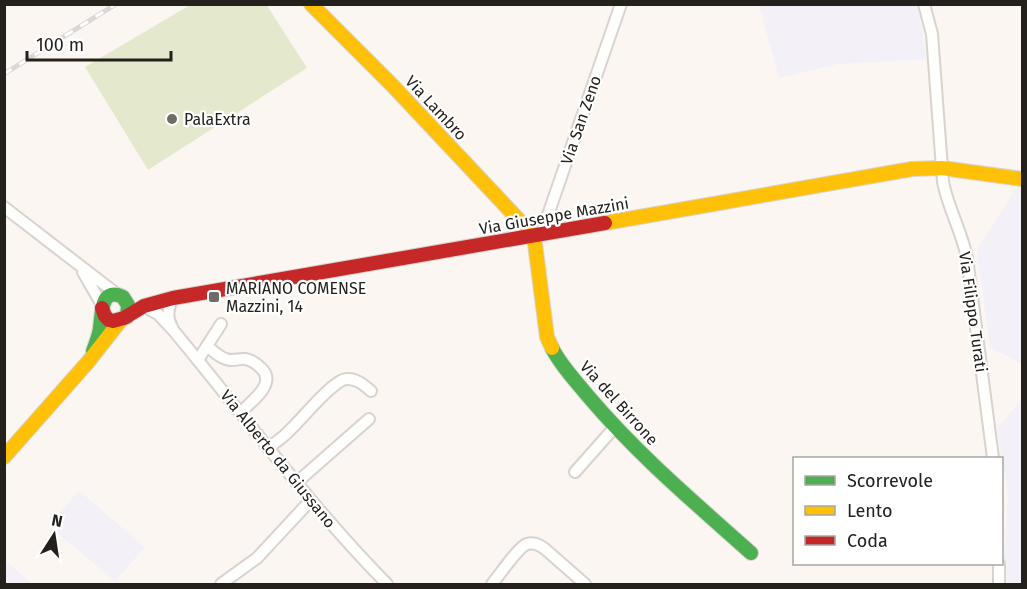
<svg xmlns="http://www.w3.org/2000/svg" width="1027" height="589" viewBox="0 0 1027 589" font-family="'Fira Sans',sans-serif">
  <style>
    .industrial { fill: #f3f0f8 }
    .pitch { fill: #e4e9cd }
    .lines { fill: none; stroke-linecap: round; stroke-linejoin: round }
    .street-casing { stroke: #d8d3cf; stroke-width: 14 }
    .fast-casing { stroke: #d8d3cf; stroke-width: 16 }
    .slow-casing { stroke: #d8d3cf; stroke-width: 16 }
    .jam-casing { stroke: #d8d3cf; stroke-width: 16 }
    .street { stroke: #fefefd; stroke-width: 10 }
    .fast { stroke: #4caf50; stroke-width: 14 }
    .slow { stroke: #ffc107; stroke-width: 14 }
    .jam { stroke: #c62828; stroke-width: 14 }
    .rail-casing { stroke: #d9d7d7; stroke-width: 5 }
    .rail { stroke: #fff; stroke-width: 3; stroke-dasharray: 9; stroke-linecap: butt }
    .poi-dot { fill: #6f6b67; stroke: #fff; stroke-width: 2 }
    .labels { text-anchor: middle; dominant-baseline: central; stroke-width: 4.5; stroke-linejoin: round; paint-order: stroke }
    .street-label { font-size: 16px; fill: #24201c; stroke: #fff }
    .poi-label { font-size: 16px; fill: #24201c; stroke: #fff; text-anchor: start }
  </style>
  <rect width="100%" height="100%" fill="#fbf6f1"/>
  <g class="industrial">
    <polygon points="759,5 916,5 921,18 926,59 838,64 779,78"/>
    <polygon points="1017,186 1022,186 1022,365 1011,358 990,348 977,250"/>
    <polygon points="1022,398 1022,584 1002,584 1008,496 997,429"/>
    <polygon points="79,491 145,547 115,581 48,525"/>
    <polygon points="5,560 32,584 5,584"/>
  </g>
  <polygon class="pitch" points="266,4 307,68 148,170 85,67 190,5"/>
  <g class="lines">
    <g class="street-casing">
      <g id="street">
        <path d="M924 4 932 34 943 182C948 208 962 232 967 258L993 458"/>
        <polyline points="4,207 118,295"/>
        <polyline points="541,235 621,4"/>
        <polyline points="83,272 102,305"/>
        <path d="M143 306 158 314 173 330C244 415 309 505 387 584"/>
        <path d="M172 327C166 317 168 308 173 298"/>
        <path d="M207 346C213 351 219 357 226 359 233 362 239 358 245 359 251 360 257 364 261 368 278 384 250 402 240 413"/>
        <polyline points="198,360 221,324"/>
        <path d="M268 448C276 442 284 437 290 430 302 419 332 381 346 379 356 378 364 385 371 391"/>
        <polyline points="575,472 614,428"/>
        <polyline points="296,483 369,419"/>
        <polyline points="999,564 999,584"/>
        <polyline points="221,584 257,558 310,501"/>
        <path d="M492 584C499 576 518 547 527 544 534 542 540 545 545 549L585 584"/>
      </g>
    </g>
    <g class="fast-casing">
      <g id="fast">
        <path d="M552 348C561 366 575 380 588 396 637 454 695 503 751 553"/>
        <path d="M93 351C96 343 99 336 100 328 102 315 100 286 123 297L128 305 127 317"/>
      </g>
    </g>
    <g class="slow-casing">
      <g id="slow">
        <polyline points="311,4 392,85 534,236 547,337 552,348"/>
        <polyline points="605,223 912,169 942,168 1022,179"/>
        <polyline points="4,457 88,362 121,320"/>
      </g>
    </g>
    <g class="jam-casing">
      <polyline id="jam" points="102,308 105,316 109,320 113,321 124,318 144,306 173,298 605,223"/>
    </g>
    <use href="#street" class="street"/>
    <use href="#fast" class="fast"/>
    <use href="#slow" class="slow"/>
    <use href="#jam" class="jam"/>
    <g class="rail-casing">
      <polyline id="rail" points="4,74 116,4"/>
    </g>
    <use href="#rail" class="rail"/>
  </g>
  <g class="poi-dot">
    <circle cx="172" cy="119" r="6"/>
    <rect x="208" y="291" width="12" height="12" rx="3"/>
  </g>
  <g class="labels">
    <g class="street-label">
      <text transform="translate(436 108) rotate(47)">Via Lambro</text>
      <text transform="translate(581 120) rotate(-71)">Via San Zeno</text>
      <text transform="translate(554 216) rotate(-10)">Via Giuseppe Mazzini</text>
      <text transform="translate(973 312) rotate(82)">Via Filippo Turati</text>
      <text transform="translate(619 403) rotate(48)">Via del Birrone</text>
      <text transform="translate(278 459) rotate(51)">Via Alberto da Giussano</text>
    </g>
    <g class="poi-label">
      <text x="184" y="119">PalaExtra</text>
      <text x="226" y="288">MARIANO COMENSE<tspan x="226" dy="18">Mazzini, 14</tspan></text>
    </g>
  </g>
  <rect width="1027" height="589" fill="none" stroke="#24201c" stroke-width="12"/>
  <rect x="793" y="457" width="210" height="108" fill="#ffffff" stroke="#a7a6a4" stroke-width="1.5"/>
  <rect x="805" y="476" width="30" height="9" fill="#4caf50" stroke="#a7a6a4" stroke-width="1.5"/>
  <text x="847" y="487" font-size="18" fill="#24201c">Scorrevole</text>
  <rect x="805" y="506" width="30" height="9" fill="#ffc107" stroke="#a7a6a4" stroke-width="1.5"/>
  <text x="847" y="517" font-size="18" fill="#24201c">Lento</text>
  <rect x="805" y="536" width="30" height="9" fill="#c62828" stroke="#a7a6a4" stroke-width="1.5"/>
  <text x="847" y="547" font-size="18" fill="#24201c">Coda</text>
  <g transform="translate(54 535) rotate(12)" stroke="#ffffff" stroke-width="4.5" paint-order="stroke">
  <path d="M0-4.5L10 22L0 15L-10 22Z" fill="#24201c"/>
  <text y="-9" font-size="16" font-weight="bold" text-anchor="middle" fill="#24201c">N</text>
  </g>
  <path d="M27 51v9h144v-9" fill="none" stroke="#24201c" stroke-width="3"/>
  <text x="36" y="51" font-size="18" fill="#24201c" stroke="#ffffff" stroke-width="4.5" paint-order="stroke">100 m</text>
</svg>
